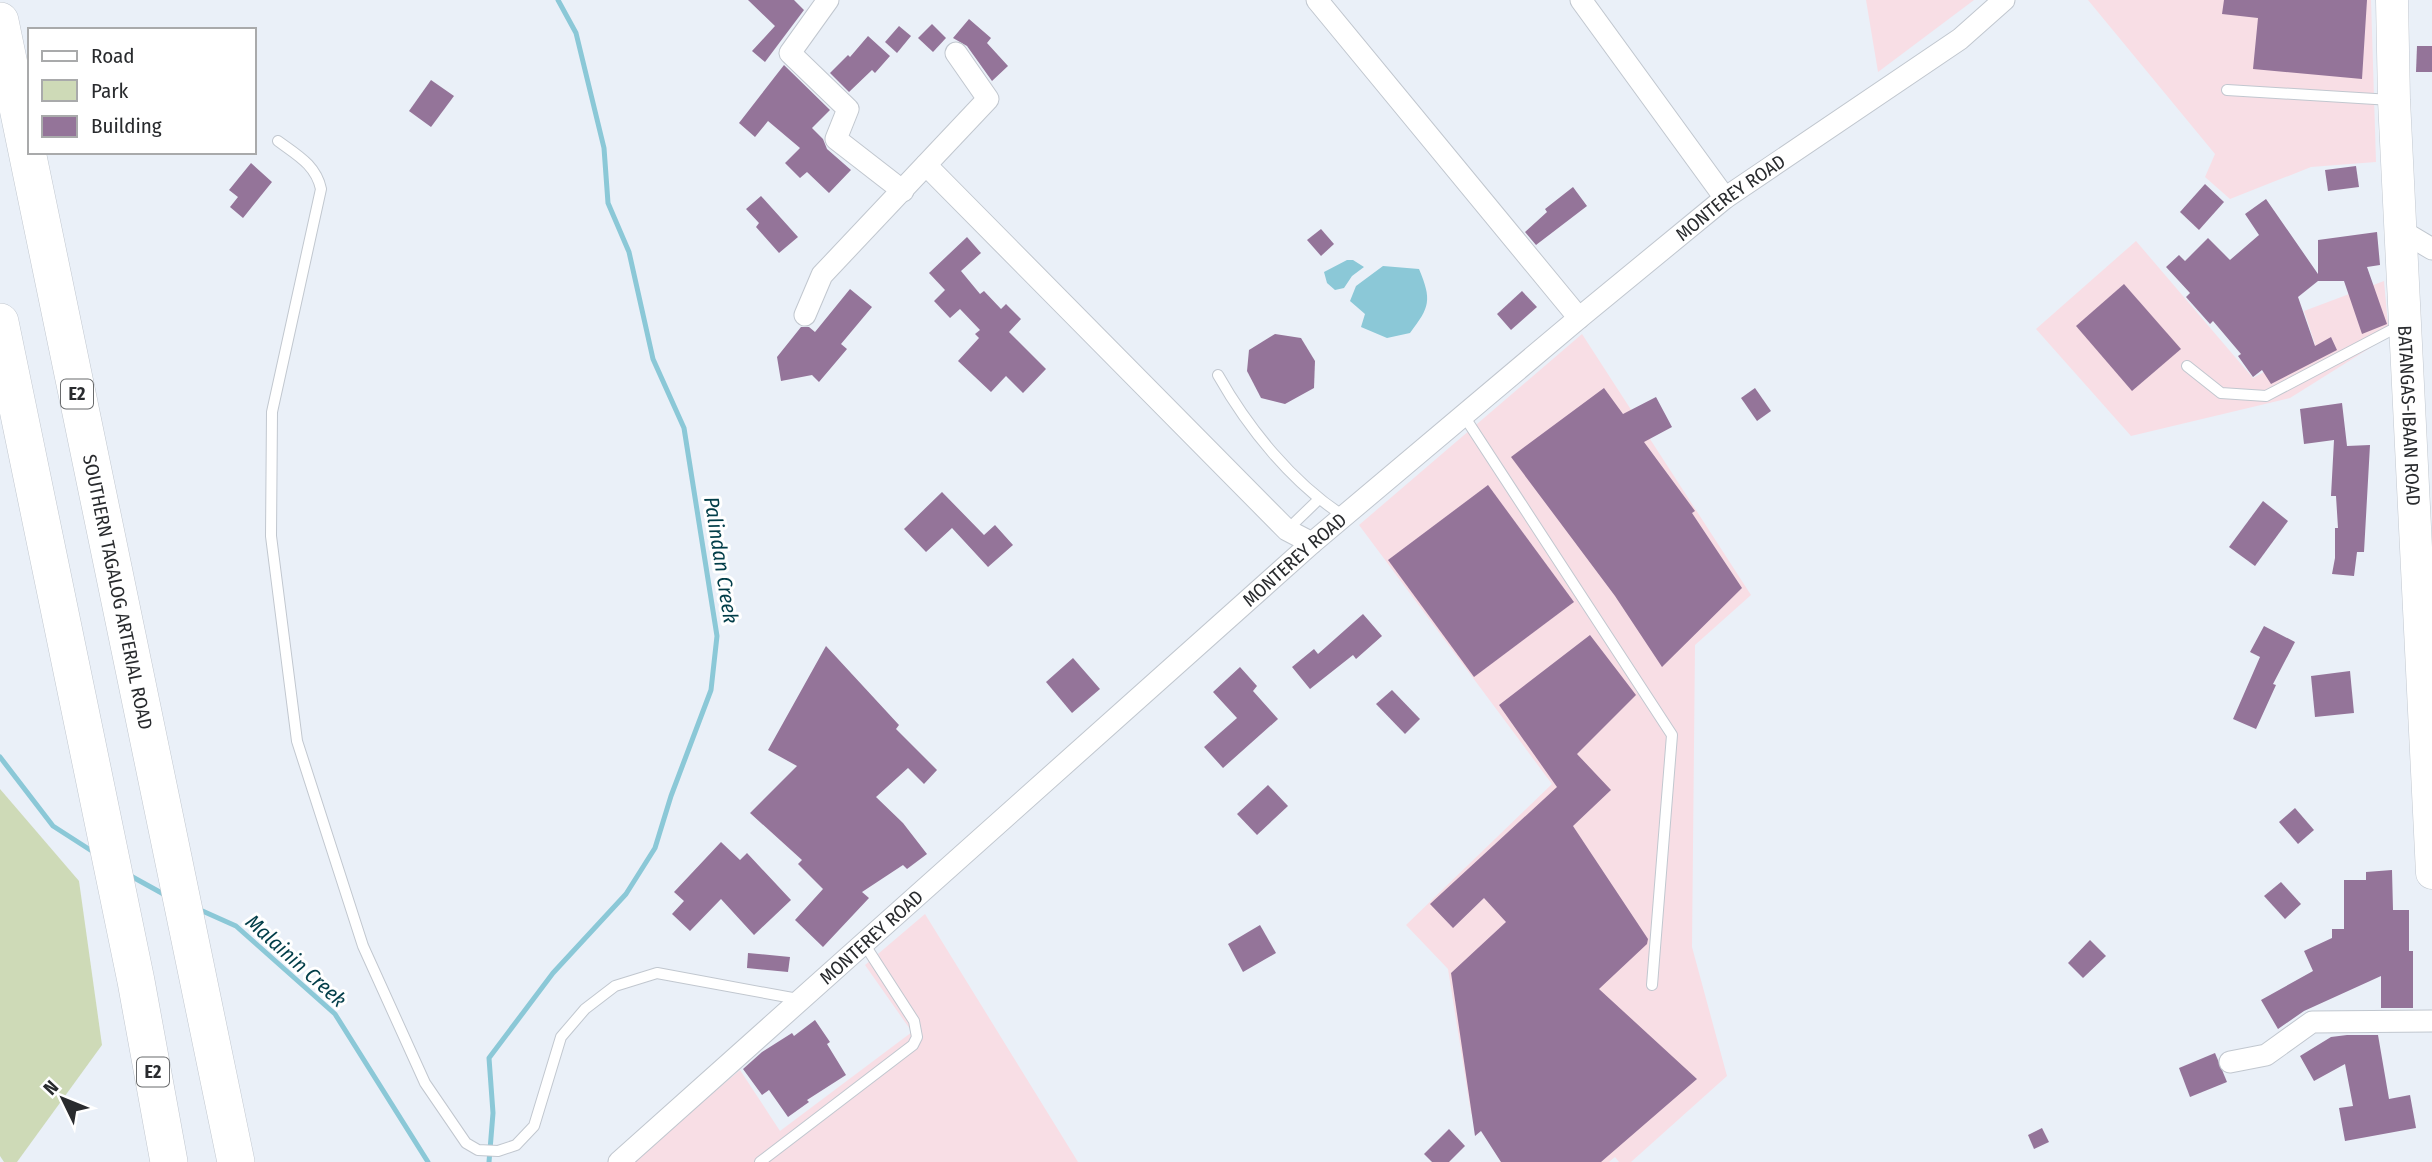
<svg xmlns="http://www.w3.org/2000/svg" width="2432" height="1162" viewBox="0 0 2432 1162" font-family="'Fira Sans Condensed',sans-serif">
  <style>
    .industrial { fill: #f8dee5 }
    .green { fill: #cedab7 }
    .water { fill: #8bc8d7 }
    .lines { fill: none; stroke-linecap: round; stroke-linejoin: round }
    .stream { stroke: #8bc8d7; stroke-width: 5 }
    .building { fill: #947499 }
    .lane-casing { stroke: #c1c7cf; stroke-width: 12 }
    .street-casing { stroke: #c1c7cf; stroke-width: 23 }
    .primary-casing { stroke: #c1c7cf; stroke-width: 33 }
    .highway-casing { stroke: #c1c7cf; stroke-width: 38 }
    .lane { stroke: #fff; stroke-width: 10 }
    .street { stroke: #fff; stroke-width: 21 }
    .primary { stroke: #fff; stroke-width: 32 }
    .highway { stroke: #fff; stroke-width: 37 }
    .labels { text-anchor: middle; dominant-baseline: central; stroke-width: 6; stroke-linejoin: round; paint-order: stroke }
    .shield { fill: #fff; stroke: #696b6d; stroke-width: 2 }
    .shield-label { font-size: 18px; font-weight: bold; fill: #292b2e }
    .street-label { font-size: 19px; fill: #292b2e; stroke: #fff }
    .water-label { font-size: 21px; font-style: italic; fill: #013d48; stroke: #fff }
  </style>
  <rect width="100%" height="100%" fill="#eaf0f8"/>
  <g class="industrial">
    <polygon points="1866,0 1974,0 1878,72"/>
    <polygon points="2088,0 2371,0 2376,162 2311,167 2230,199 2205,177 2215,154"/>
    <polygon points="2136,241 2253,378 2315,344 2304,311 2384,281 2389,336 2290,398 2131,436 2036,329"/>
    <polygon points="1582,334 1751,595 1695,645 1692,947 1727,1076 1631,1162 1619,1162 1615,1157 1609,1162 1501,1162 1471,1113 1448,969 1406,925 1552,784 1359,525"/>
    <polygon points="925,914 1078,1162 631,1162 740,1070 780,1131 912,1032 865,965"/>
  </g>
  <polygon class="green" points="0,789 79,881 102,1045 17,1162 4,1162 0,1156"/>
  <g class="water">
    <polygon points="1347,260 1353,260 1364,267 1352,276 1344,288 1335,290 1327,283 1324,272"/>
    <path d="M1383 266 1419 269C1432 300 1430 307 1410 333L1387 338 1361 327 1365 314 1350 301 1356 286Z"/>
  </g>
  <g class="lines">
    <g class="stream">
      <polyline points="0,757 53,826 95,853"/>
      <polyline points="129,875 167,896"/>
      <polyline points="198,909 236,926 335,1014 428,1162"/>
      <polyline points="489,1162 493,1113 489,1058 553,973 626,894 655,848 671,796 711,690 717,636 684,428 653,359 629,252 608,203 604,148 576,33 558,0"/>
    </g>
  </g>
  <g class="building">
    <polygon points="748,0 794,0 804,10 765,62 752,51 775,26"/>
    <polygon points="2224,0 2367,0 2362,79 2253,69 2258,18 2222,14"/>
    <polygon points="969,19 991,38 987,43 1008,66 992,81 967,46 953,38"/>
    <polygon points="932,24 946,38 933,52 918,38"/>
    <polygon points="899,26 911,36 897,53 885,42"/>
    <polygon points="868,36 890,56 875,73 872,70 849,92 830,73 848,55 850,57"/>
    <polygon points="2417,46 2432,46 2432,72 2416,72"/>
    <polygon points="784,65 830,110 812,128 823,139 827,149 851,170 829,193 807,172 800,178 785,163 800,148 768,121 755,137 739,123"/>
    <polygon points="431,80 454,96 431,127 409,111"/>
    <polygon points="251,163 272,182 243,218 230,207 238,197 229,190"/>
    <polygon points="2356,166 2359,187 2328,191 2325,170"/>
    <polygon points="2205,184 2224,202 2199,230 2180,212"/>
    <polygon points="1573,187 1587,206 1536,245 1525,232 1547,212 1545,209"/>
    <polygon points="761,196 798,237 779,253 756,227 759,223 746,209"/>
    <polygon points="2266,199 2318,274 2318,240 2377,232 2380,265 2367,267 2387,324 2362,334 2344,281 2318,281 2298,297 2315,346 2331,337 2337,350 2271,384 2262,370 2253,377 2238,356 2241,354 2213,321 2210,324 2186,297 2190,293 2166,267 2179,255 2185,261 2208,238 2230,260 2259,235 2245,214"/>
    <polygon points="1321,229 1334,244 1321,256 1307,240"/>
    <polygon points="967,237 981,253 961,271 980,294 984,291 1001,309 1006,304 1021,319 1009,332 1046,369 1023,393 1006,376 991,392 958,361 979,338 975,334 980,330 960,309 950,318 934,301 945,290 929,273"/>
    <polygon points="2124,284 2181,349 2132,391 2076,326"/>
    <polygon points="850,289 872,307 841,344 847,349 819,382 812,375 781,381 777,357 801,327 809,327 815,332"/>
    <polygon points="1522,291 1537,307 1511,330 1497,314"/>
    <polygon points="1275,334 1301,338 1315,361 1314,388 1285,404 1261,398 1247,371 1249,350"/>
    <polygon points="1604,388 1623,414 1656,397 1672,427 1644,442 1695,511 1692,513 1742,588 1662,667 1615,596 1511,457"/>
    <polygon points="1755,388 1771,411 1757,421 1741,398"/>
    <polygon points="2342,403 2347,446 2370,445 2364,552 2357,552 2354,576 2332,574 2335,558 2335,528 2338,528 2336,496 2331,496 2334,440 2304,444 2300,409"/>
    <polygon points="1488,485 1574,602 1474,677 1388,560"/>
    <polygon points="942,492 984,535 995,525 1013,545 988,567 952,528 926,552 904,529"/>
    <polygon points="2263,501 2288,521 2255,566 2229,547"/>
    <polygon points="1363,614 1382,636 1356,659 1353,655 1310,689 1292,667 1314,649 1318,654"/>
    <polygon points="2264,626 2295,642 2273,684 2276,685 2256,729 2233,719 2260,657 2250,652"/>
    <polygon points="1590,635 1636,695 1577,754 1611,790 1573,826 1648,939 1647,944 1599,989 1697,1079 1601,1162 1501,1162 1481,1131 1475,1136 1451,973 1506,922 1484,898 1453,928 1430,904 1557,787 1499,705"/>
    <polygon points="826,646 899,725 896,729 937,770 924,784 908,768 876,797 903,823 927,854 907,869 903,865 862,892 869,898 823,947 795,920 823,889 798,864 802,860 750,813 797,766 768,750"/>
    <polygon points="1073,658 1100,689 1072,713 1046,682"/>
    <polygon points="1240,667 1257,686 1253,691 1278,719 1223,768 1204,747 1237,718 1213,692"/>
    <polygon points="2350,671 2354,713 2315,717 2311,676"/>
    <polygon points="1392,690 1420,719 1405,734 1376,704"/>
    <polygon points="1268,785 1288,806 1257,835 1237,814"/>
    <polygon points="2295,808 2314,830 2298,844 2279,822"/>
    <polygon points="721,842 740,860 747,853 791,900 754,935 721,899 690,931 672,914 684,901 674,892"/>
    <polygon points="2392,870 2393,910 2409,910 2409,951 2413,951 2413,1008 2381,1008 2381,976 2304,1011 2278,1029 2261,1000 2313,971 2304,951 2332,938 2332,929 2344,929 2344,880 2366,880 2366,872"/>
    <polygon points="2281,882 2301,904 2285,919 2264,896"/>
    <polygon points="1260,925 1276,953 1243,972 1228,944"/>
    <polygon points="2090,940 2106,956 2083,978 2068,963"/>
    <polygon points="748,953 790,957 788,972 747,968"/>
    <polygon points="815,1020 830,1042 827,1044 846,1075 807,1100 809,1102 788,1117 769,1090 762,1095 743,1069 762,1052 792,1033 794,1036"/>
    <polygon points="2347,1035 2378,1035 2389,1099 2410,1095 2416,1128 2345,1141 2339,1108 2353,1106 2345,1064 2314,1081 2300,1056 2331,1037"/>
    <polygon points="2215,1053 2227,1082 2190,1097 2179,1068"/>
    <polygon points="2042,1128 2049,1142 2034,1149 2028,1135"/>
    <polygon points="1449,1129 1465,1146 1449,1162 1432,1162 1424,1154"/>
  </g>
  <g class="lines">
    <g class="lane-casing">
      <g id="lane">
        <polyline points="2227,90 2391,100"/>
        <path d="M278 141C297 155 316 165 321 189L272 412 271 536 297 741 363 946 425 1083 466 1143 478 1150 498 1151 516 1145 534 1126 561 1037 585 1009 615 986 657 973 798 999"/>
        <polyline points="2187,366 2221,393 2266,396 2401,325"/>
        <path d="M1218 375C1248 428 1292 483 1345 517"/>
        <polyline points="1464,416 1672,735 1652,985"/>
        <polyline points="1287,530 1318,500"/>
        <polyline points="760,1162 913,1045 917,1037 914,1021 863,942"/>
      </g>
    </g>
    <g class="street-casing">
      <g id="street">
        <polyline points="828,0 790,53 848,109 836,139 903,191"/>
        <polyline points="1317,0 1579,318"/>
        <polyline points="1581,0 1725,198"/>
        <polyline points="926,165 1287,530 1312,543"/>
        <polyline points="2402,231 2432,249"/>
        <polyline points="805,315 822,275 988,99 956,53"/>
        <polyline points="2230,1062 2266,1055 2312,1022 2432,1021"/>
        <path id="s1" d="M619 1162 1312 543 1579 318 1725 198 1960 39 2004 0"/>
      </g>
    </g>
    <g class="primary-casing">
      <g id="primary">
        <path id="s2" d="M2392 0 2394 100 2432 873"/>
      </g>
    </g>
    <g class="highway-casing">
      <g id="highway">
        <path id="s3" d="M0 21 236 1162"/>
        <polyline points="0,322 136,981 169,1162"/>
      </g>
    </g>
    <use href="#lane" class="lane"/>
    <use href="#street" class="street"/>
    <use href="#primary" class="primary"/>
    <use href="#highway" class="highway"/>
  </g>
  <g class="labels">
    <g class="shield">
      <rect x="61" y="379.5" width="32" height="29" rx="5"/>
      <rect x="137" y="1057.5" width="32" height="29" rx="5"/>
    </g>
    <g class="shield-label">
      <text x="77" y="394">E2</text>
      <text x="153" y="1072">E2</text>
    </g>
    <g class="street-label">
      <text stroke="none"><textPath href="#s1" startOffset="1472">MONTEREY ROAD</textPath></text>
      <text stroke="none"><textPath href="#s2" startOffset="416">BATANGAS-IBAAN ROAD</textPath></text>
      <text stroke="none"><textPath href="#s1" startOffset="905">MONTEREY ROAD</textPath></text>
      <text stroke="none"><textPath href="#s3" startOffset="583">SOUTHERN TAGALOG ARTERIAL ROAD</textPath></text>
      <text stroke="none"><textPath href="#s1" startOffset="338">MONTEREY ROAD</textPath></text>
    </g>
    <g class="water-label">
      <text transform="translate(721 560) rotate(81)">Palindan Creek</text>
      <text transform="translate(296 961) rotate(42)">Malainin Creek</text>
    </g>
  </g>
  <rect x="28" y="28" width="228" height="126" fill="#ffffff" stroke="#a9aaab" stroke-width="2"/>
  <rect x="42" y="51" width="35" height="10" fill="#ffffff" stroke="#a9aaab" stroke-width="2"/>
  <text x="91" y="63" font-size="21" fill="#292b2e">Road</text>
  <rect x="42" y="80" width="35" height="21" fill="#cedab7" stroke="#a9aaab" stroke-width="2"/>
  <text x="91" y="98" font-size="21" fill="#292b2e">Park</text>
  <rect x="42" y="116" width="35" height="21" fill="#947499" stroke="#a9aaab" stroke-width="2"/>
  <text x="91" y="133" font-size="21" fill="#292b2e">Building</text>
  <g transform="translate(63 1099) rotate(313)" stroke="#ffffff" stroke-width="5" paint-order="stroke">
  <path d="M0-5L12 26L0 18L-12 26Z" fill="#292b2e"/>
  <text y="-10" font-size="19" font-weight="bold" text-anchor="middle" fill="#292b2e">N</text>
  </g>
</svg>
